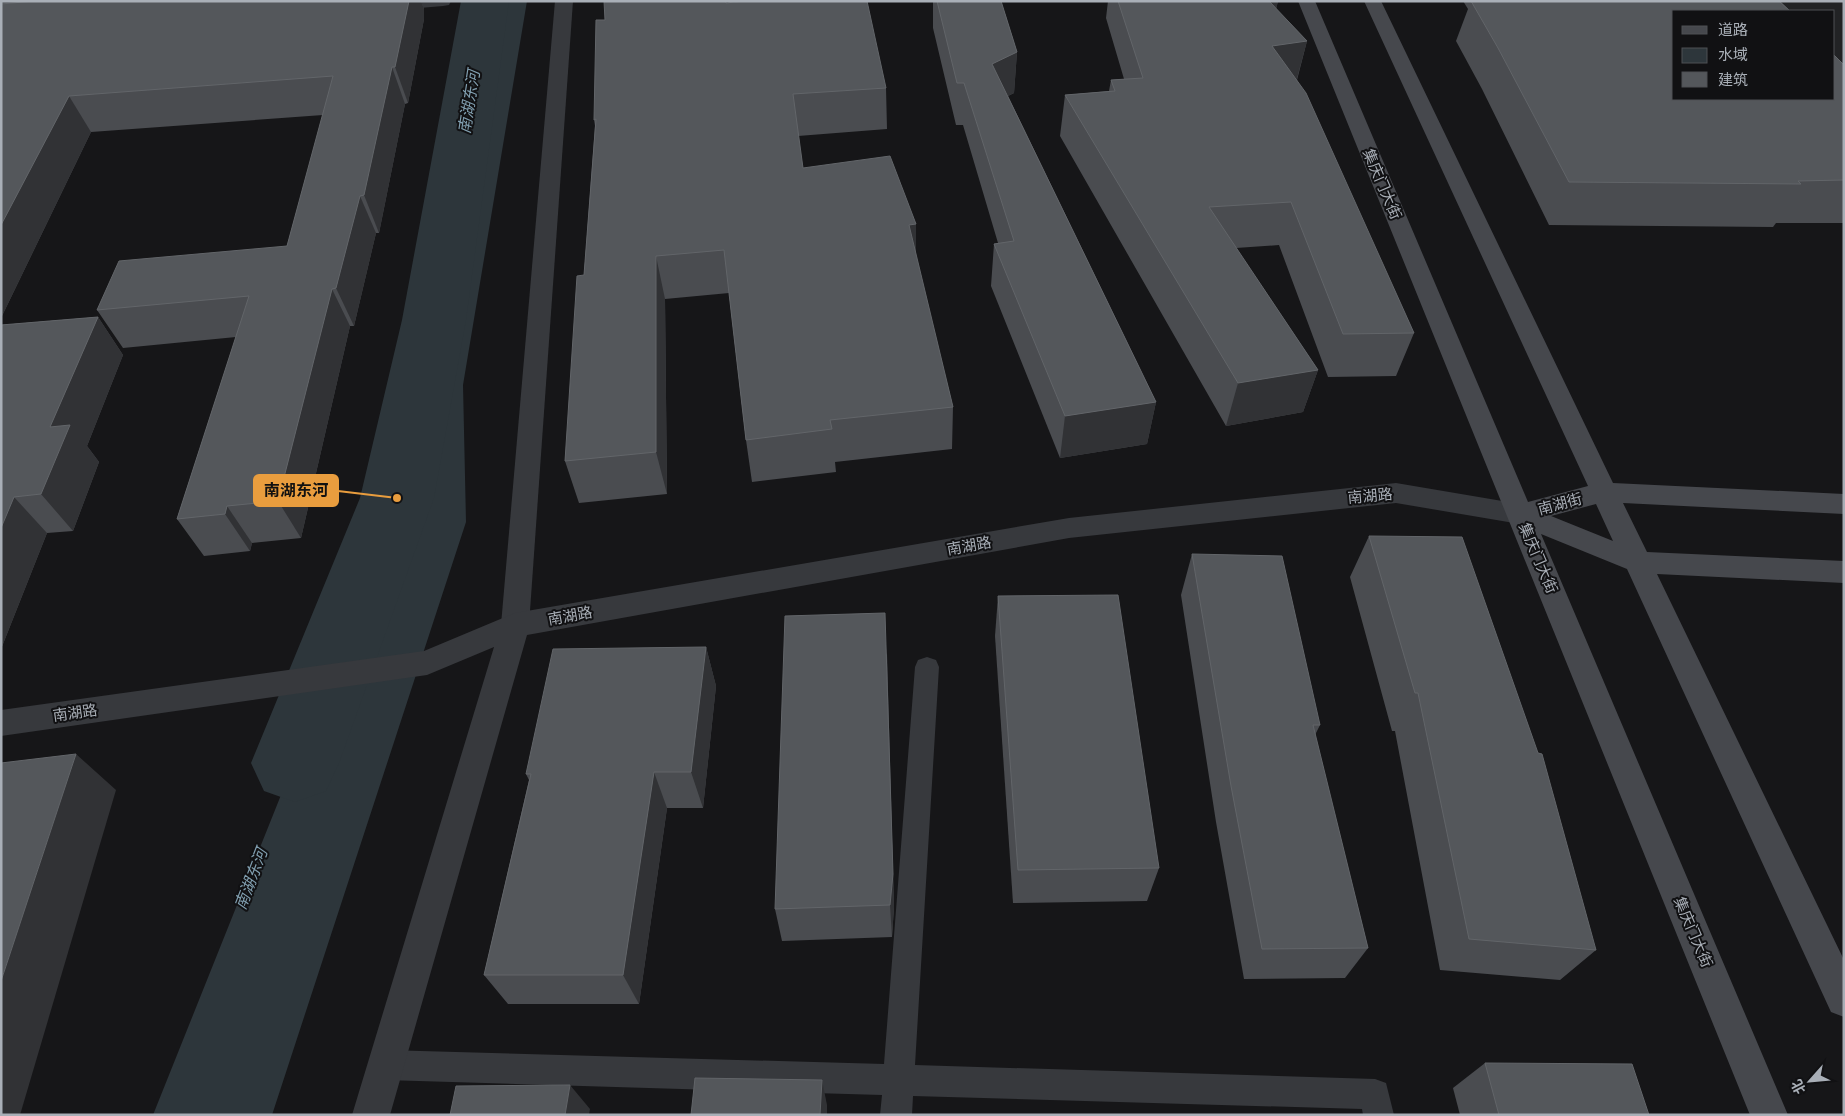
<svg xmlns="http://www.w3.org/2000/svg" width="1845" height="1116" viewBox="0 0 1845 1116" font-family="Jost,'Noto Sans SC',sans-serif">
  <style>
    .built { fill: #222325 }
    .water { fill: #2d363b }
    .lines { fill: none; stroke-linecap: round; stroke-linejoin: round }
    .river { fill: #2d363b; fill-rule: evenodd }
    .service { fill: #37393d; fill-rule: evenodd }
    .minor { fill: #37393d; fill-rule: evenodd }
    .tertiary { fill: #37393d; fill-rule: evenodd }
    .secondary { fill: #46484d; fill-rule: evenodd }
    .wall { fill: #4a4c50 }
    .shaded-wall { fill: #313235 }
    .building { fill: #54575b; stroke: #626569 }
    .labels { text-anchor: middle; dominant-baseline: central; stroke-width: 4; stroke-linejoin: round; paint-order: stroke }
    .street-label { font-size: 15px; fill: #a9afb7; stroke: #111113 }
    .water-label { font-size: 16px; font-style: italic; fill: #82a0b1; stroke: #111113 }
    .leader { fill: none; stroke: #e99d3e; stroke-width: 2 }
    .callout-dot { fill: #e99d3e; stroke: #111113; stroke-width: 2 }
    .callout { fill: #e99d3e; stroke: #e99d3e; stroke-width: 2 }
    .callout-label { font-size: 16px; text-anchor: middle; font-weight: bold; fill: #111 }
  </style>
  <rect width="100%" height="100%" fill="#161618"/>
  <polygon class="built" points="1758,1 1844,1 1844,105 1834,93 1834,11 1766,11"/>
  <polygon class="water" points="488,1 527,1 463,385 466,522 272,1115 153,1115 421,445"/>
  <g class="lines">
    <polygon class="river" points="461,1 509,1 466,320 434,498 339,763 326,791 295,802 264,791 251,763 360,498 402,320"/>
    <polygon class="service" points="927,657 936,660 939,667 915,1065 1375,1079 1386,1083 1394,1115 1363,1115 1362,1109 913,1096 912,1115 880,1115 882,1095 385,1080 374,1076 370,1065 374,1054 385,1050 884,1064 915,667 918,660"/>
    <polygon class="minor" points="555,1 573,1 529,625 525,633 515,637 505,633 501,625"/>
    <g class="tertiary">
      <polygon points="382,1 451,1 449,5 443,6 384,11 378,10 375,6 378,2"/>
      <polygon points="1396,483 1520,504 1529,507 1533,514 1529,521 1520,524 1396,503 1069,538 527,635 390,1115 352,1115 494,647 427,675 1,736 1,710 424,651 515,613 1069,518"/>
    </g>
    <path class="secondary" d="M1298 1H1315L1528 502 1588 486 1364 1H1381L1613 483 1844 494V514L1623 503 1647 552 1844 561V583L1657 574 1844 960V1017L1831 1012 1627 569 1541 534 1788 1115H1750ZM1596 504 1613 541 1551 516Z"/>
  </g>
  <g class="wall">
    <polygon points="1,1 421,1 424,9 424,19 408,103 405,104 379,233 376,233 354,326 350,326 301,538 252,543 250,551 204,556 177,519 236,337 123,348 97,310 287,246 323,115 91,132 1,318"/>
    <polygon points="933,1 1001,1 1017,52 1014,93 1008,96 1156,402 1147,444 1060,458 991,286 994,244 998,243 963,125 956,125 933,28"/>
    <polygon points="1108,1 1278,1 1276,9 1307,41 1297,80 1414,333 1396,376 1328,377 1279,245 1236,248 1318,370 1303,412 1226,426 1060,136 1065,95 1109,91 1111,80 1124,79 1106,18"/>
    <polygon points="1463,1 1780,1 1844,65 1844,223 1776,223 1773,227 1549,225 1482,89 1456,41 1468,9"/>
    <polygon points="726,3 886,88 887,129 798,136 803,168 916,224 916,256 953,407 952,449 835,462 836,472 752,482 746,440 729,293 665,299 667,494 579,503 565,461 584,275 595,126 594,120 605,20"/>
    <polygon points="98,317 123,355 87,446 99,462 73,531 47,533 1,649 1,325"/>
    <polygon points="1369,536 1596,950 1560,980 1440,970 1395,731 1392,731 1350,577"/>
    <polygon points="1192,554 1320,725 1315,735 1368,948 1345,978 1244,979 1216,822 1181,595"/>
    <polygon points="998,596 1159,868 1147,901 1013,903 995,636"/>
    <polygon points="706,647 716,686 703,808 667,808 639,1004 508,1004 484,975 529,780 526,774"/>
    <polygon points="887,653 894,907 892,937 782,941 775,909"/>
    <polygon points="1485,1063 1649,1115 1460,1115 1453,1088"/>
  </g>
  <g class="shaded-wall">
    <polygon points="409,1 421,1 424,9 424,19 408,103 395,67"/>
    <polygon points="1264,1 1278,1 1270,36"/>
    <polygon points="1307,41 1296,82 1272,46"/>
    <polygon points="1017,52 1014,93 990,105 992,64"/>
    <polygon points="392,67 405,104 379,233 364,195"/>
    <polygon points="69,96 91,132 1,318 1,225"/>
    <polygon points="360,196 376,233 354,326 336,288"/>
    <polygon points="916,224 916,267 909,225"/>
    <polygon points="656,256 665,299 667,494 656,452"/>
    <polygon points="332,289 350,326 301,538 278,501"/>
    <polygon points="98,317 123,355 87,446 99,462 73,531 41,494 50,427"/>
    <polygon points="1318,370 1303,412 1226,426 1238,383"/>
    <polygon points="1156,402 1147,444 1060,458 1065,416"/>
    <polygon points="14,497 47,533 1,649 1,528"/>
    <polygon points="227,506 252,543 250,551 225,514"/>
    <polygon points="885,613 894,907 892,937 890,905"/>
    <polygon points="706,647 716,686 703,808 691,772"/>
    <polygon points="76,754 116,790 20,1115 1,1115 1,981"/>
    <polygon points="654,772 667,808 639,1004 623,975"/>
    <polygon points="822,1080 827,1105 827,1115 820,1115"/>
    <polygon points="570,1085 590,1109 589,1115 565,1115"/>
  </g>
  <g class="building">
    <polygon points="35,1 409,1 395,67 392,67 364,195 360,196 336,288 332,289 278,501 227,506 225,514 177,519 249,296 97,310 119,261 287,246 333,76 69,96 1,225 1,4"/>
    <polygon points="604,1 726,1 726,3 745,1 867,1 886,88 793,94 803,168 890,156 916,224 909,225 953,407 830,420 832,429 746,440 724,250 656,256 656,452 565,461 577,276 584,275 596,119 594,120 596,20 605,20"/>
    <polygon points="937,1 1001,1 1017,52 992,64 1156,402 1065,416 994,244 1014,241 964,83 957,83"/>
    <polygon points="1118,1 1269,1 1307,41 1272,46 1306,93 1414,333 1343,334 1291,202 1209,207 1318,370 1238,383 1065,95 1115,91 1111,80 1143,78"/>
    <polygon points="1471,1 1779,1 1790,11 1674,11 1674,99 1834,99 1834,55 1844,65 1844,180 1798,181 1801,184 1569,182 1498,48"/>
    <polygon points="98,317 50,427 70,425 41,494 14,497 1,528 1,325"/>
    <polygon points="1369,536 1462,537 1538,753 1542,754 1596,950 1469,939 1418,693 1415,693"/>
    <polygon points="1192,554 1282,556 1320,725 1313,725 1368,948 1262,949 1231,786"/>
    <polygon points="1118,595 1159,868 1018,870 998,596"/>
    <polygon points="885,613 893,874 890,905 775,909 785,616"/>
    <polygon points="706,647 691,772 654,772 623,975 484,975 531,774 526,774 553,649"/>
    <polygon points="76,754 1,981 1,763"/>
    <polygon points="1485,1063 1632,1064 1649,1115 1499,1115"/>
    <polygon points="695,1078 822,1080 820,1115 691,1115"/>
    <polygon points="570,1085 565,1115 450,1115 456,1086"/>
  </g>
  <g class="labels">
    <g class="street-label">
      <text transform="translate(1382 184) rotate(67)">集庆门大街</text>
      <text transform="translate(1370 496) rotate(-5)">南湖路</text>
      <text transform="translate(1560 504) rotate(-15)">南湖街</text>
      <text transform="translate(969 546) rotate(-10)">南湖路</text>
      <text transform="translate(1538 558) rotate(67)">集庆门大街</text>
      <text transform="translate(570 616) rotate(-10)">南湖路</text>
      <text transform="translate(75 713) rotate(-8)">南湖路</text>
      <text transform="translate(1693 932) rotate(67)">集庆门大街</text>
    </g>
    <g class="water-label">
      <text transform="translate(469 102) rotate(-81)">南湖东河</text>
      <text transform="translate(251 879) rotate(-69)">南湖东河</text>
    </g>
  </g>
  <path class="leader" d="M397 498L338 491"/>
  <circle class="callout-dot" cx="397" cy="498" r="5"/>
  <rect class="callout" x="254" y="475" width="84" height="31" rx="5"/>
  <g class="callout-label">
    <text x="296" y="496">南湖东河</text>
  </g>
  <rect width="1845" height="1116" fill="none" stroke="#a9afb7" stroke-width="5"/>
  <rect x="1672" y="10" width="162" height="90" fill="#111113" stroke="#4e5055"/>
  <rect x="1682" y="26" width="25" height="8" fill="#46484d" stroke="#4e5055"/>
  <text x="1718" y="35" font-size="15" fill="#a9afb7">道路</text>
  <rect x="1682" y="48" width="25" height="15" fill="#2d363b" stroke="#4e5055"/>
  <text x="1718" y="60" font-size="15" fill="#a9afb7">水域</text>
  <rect x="1682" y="72" width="25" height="15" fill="#54575b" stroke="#4e5055"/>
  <text x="1718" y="85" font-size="15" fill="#a9afb7">建筑</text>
  <g transform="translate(1810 1081) rotate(243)" stroke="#111113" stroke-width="4" paint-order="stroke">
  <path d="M0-4L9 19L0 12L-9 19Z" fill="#a9afb7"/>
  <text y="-8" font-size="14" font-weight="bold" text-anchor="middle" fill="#a9afb7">北</text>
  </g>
</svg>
